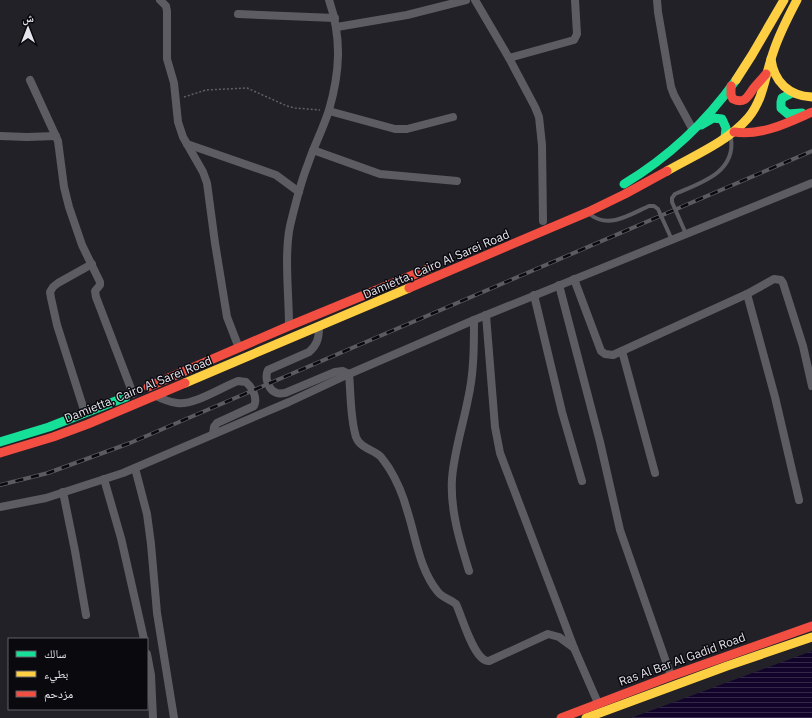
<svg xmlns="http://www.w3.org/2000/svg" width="812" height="718" viewBox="0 0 812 718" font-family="'IBM Plex Sans','Noto Naskh Arabic',sans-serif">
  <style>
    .water { fill: url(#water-rules) }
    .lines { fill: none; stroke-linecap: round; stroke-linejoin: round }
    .path { stroke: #616064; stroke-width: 1.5; stroke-dasharray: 2 2; stroke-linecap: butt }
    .lane { stroke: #5e5c63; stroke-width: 4 }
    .street { stroke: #5e5c63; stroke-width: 8 }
    .fast { stroke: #16e098; stroke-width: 9 }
    .slow { stroke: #ffcf43; stroke-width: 9 }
    .jam { stroke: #f24e42; stroke-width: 9 }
    .rail-casing { stroke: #5c5b5f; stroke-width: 4 }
    .rail { stroke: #0a090e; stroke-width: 2.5; stroke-dasharray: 8; stroke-linecap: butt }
    .labels { text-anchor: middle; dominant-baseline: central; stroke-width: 3; stroke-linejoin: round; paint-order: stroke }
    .street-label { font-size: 12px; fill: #e5e3ec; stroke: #0a090e }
  </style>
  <defs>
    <pattern id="water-rules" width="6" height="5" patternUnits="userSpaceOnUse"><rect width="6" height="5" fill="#12032a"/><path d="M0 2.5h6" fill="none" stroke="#342849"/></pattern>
  </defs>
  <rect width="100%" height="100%" fill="#222128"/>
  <polygon class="water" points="812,651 812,718 631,718"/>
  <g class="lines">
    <polyline class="path" points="184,97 206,90 247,88 287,106 295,108 320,110"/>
    <g class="lane">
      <path d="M591 215C609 229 631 214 649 206H654L658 209 672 240"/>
      <path d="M686 234 672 202V198L675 194C700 183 736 173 731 138"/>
    </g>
    <g class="street">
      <polyline points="160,0 166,6 167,11 167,59 174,83 178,122 183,137 203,172 207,183 215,243 227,317 239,348"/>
      <polyline points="475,0 509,58 535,107 539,117 542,145 543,221"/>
      <polyline points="657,0 658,12 671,87 674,95 693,130"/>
      <polyline points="238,14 335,18"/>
      <polyline points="337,27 407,15 466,0"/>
      <polyline points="509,58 574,40 577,34 575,0"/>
      <polyline points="30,80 58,141 64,187 69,207 82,245 100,282 100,285 95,291 96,297 133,394"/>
      <polyline points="329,111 395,129 407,129 453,117"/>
      <polyline points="0,136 27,137 56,136"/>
      <polyline points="187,144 276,175 299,192"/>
      <polyline points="313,150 380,174 457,181"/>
      <polyline points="574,279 601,351 605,354 613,355 747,294 774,279 781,280 783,283 803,346 812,386"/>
      <polyline points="559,285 600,442 620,530 671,676"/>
      <polyline points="747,294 775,397 799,500"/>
      <polyline points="534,295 562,412 582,481"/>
      <polyline points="486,315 495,427 500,453 574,648 598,703"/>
      <path d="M289 326C289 296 284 255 290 226 295 205 300 184 308 164 314 146 323 129 329 110 340 72 342 38 329 0"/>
      <path d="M319 326C319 337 318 344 309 352L268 370C264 378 269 391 277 393 280 394 282 393 285 393L335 372 343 371 349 374C351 395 350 417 356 437 360 448 372 449 380 456 383 459 386 464 389 468 397 481 403 495 407 510 416 537 419 569 438 592 443 598 450 599 456 604 462 616 474 662 489 661L548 634 559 637 574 648"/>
      <polyline points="622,351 655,473"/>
      <path d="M156 396C162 399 169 402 177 403 193 406 222 387 238 381L246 382C252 387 258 398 254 406L217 423 214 427 213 434"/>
      <polyline points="85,413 57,325 51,298 50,292 53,287 58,283 92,264"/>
      <polyline points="135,468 147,514 151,544 157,613 174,718"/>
      <polyline points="104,479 121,538 144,639"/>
      <polyline points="63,492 75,551 86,615"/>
      <polyline points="0,507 46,498 123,473 289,402 349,374 474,320 812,183"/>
      <path d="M469 571C460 542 450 510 452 479 454 452 463 425 468 399 474 373 474 346 474 320"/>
      <polyline points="147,654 151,675 153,718"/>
    </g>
    <g class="fast">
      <polyline points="792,93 782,98 781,102 781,108 788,114 802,113"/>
      <polyline points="701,125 713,118 722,119 726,128 725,138"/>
      <path d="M624 184C669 157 706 122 736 80"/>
      <polyline points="0,442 49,427 126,397"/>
    </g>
    <g class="slow">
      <path d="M771 59C774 82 789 96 812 97"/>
      <polyline points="736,80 752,55 784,0"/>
      <path d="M667 171C695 155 727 142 748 118 764 99 765 75 773 53 779 34 788 17 797 0"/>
      <polyline points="185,383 409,288"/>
      <polyline points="586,718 727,666 812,637"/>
    </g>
    <g class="jam">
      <path d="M731 86V95L733 99C744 104 747 98 753 89 757 84 762 79 766 74"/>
      <path d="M734 132C762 136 787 123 812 112"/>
      <polyline points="409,288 588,212 625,194 667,171"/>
      <polyline points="148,387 289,326 430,268"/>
      <polyline points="0,453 53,437 88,424 185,383"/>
      <polyline points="561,718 671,676 812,626"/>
    </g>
    <g class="rail-casing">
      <polyline id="rail" points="0,485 48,473 130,443 812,151"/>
    </g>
    <use href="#rail" class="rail"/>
  </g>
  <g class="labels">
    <g class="street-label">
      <text transform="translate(436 264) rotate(-23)">Damietta, Cairo Al Sarei Road</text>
      <text transform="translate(138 389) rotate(-22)">Damietta, Cairo Al Sarei Road</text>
      <text transform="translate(682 659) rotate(-20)">Ras Al Bar Al Gadid Road</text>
    </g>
  </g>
  <rect x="8" y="638" width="140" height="72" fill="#0a090e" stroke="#626067"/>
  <rect x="16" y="651" width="20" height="6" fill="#16e098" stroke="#626067"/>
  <text x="44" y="658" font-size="12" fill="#e5e3ec">سالك</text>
  <rect x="16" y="671" width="20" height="6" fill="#ffcf43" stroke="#626067"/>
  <text x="44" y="678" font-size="12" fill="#e5e3ec">بطيء</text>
  <rect x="16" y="691" width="20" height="6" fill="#f24e42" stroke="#626067"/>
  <text x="44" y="698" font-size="12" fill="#e5e3ec">مزدحم</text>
  <g transform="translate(28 28)" stroke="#0a090e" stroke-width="3" paint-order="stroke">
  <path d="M0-3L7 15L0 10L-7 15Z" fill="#e5e3ec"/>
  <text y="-6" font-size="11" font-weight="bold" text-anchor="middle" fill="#e5e3ec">ش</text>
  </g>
</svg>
